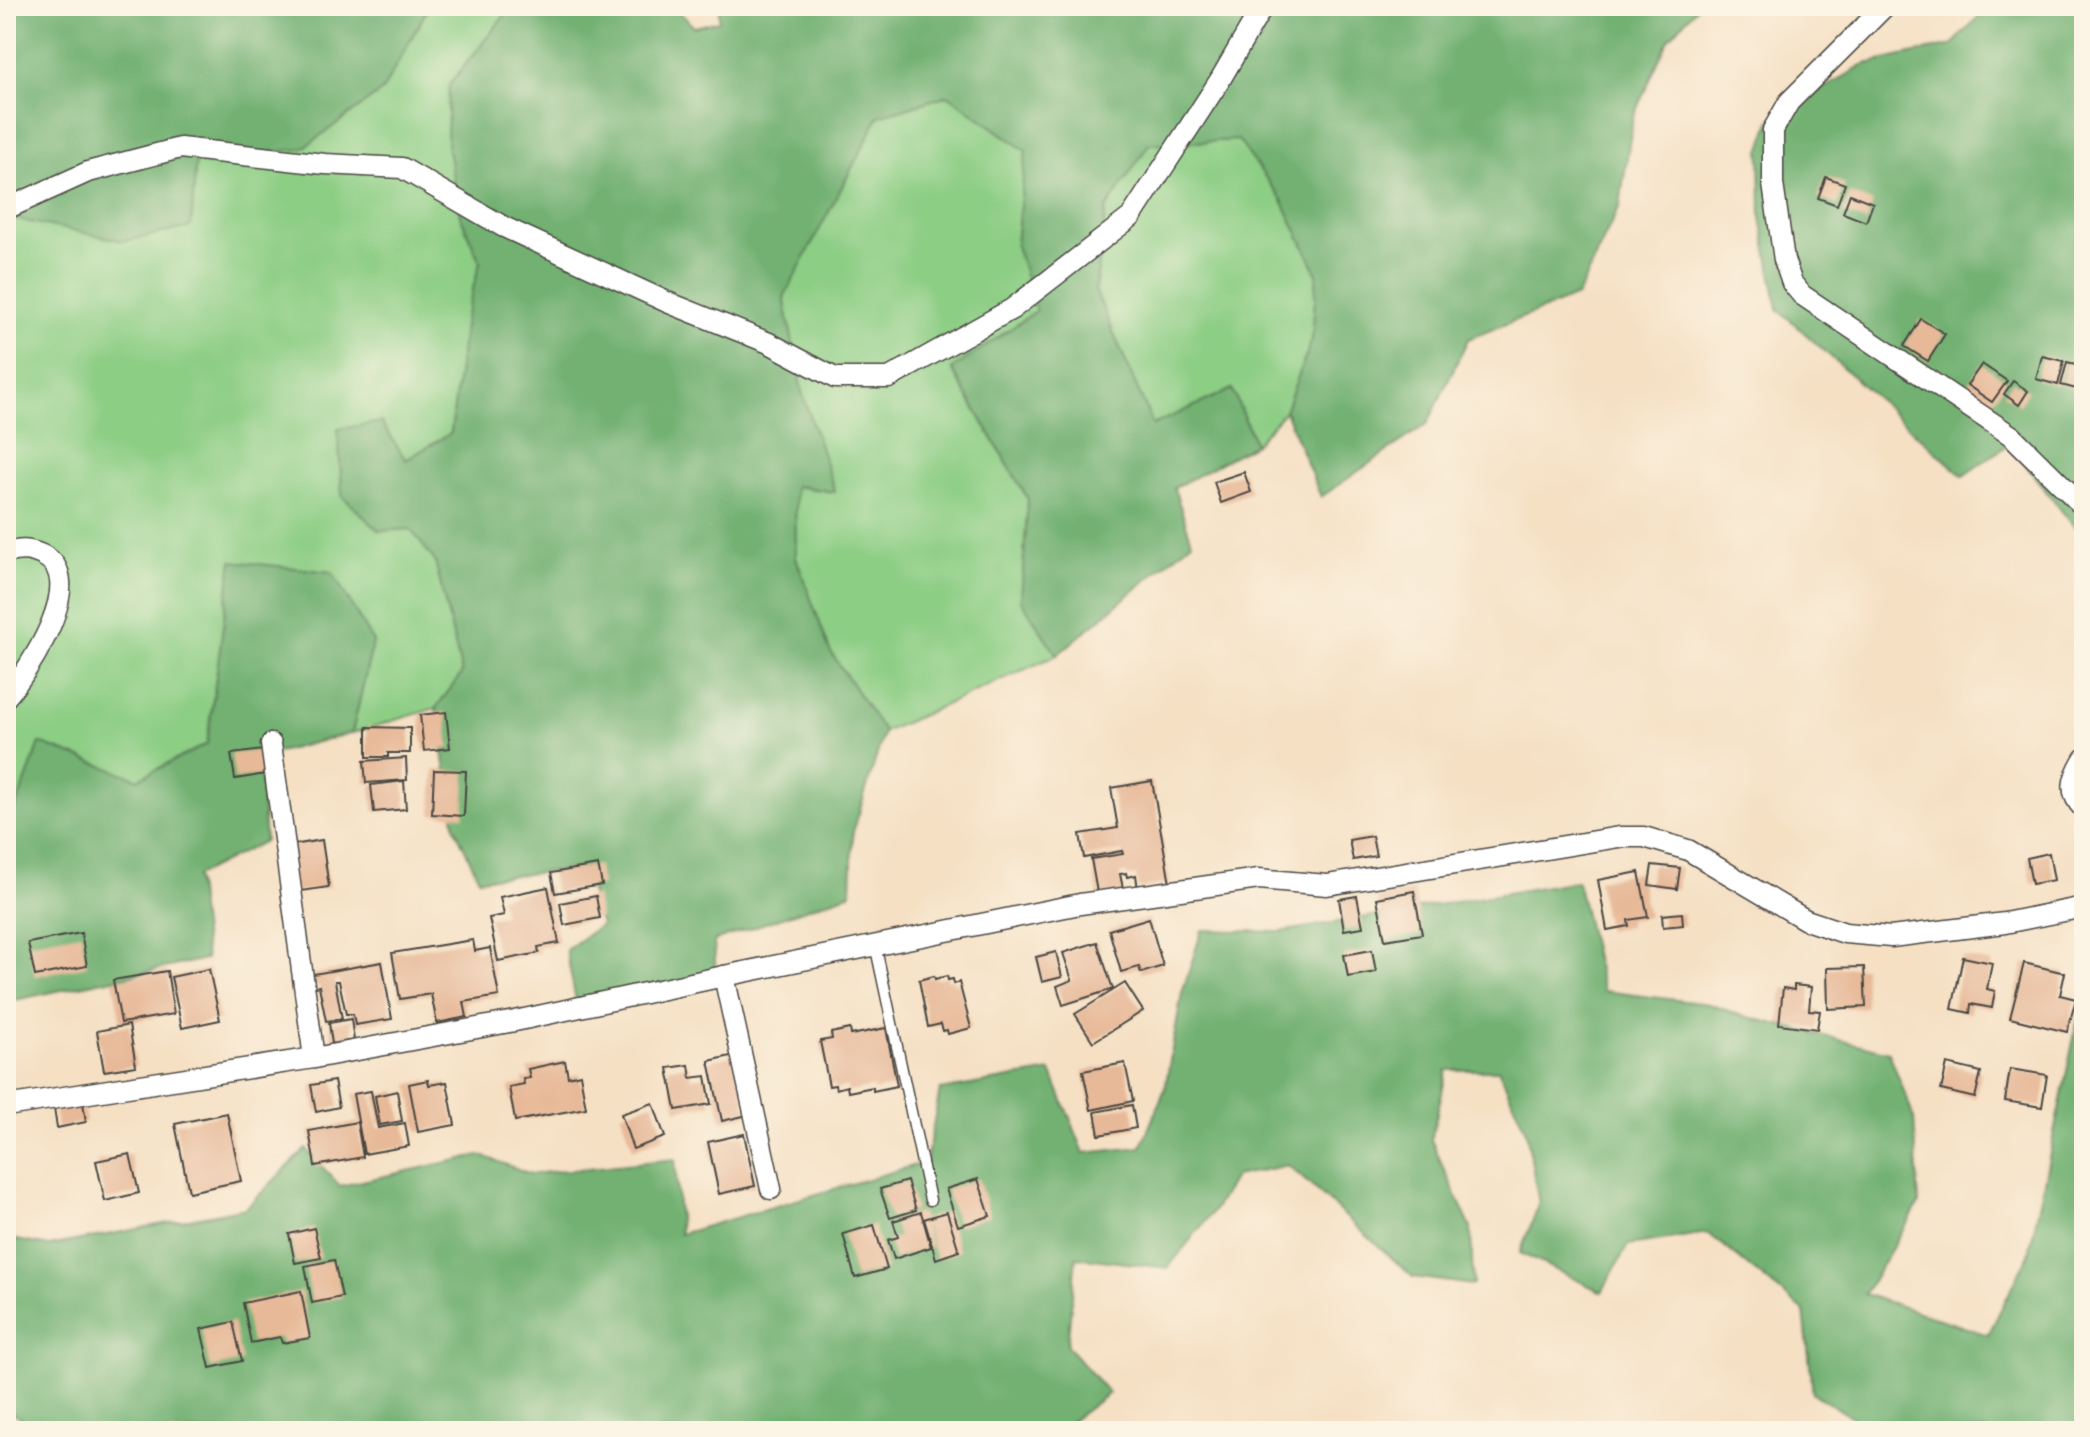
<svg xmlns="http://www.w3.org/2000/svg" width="2090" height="1437" viewBox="0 0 2090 1437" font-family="Sriracha,sans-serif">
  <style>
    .green { fill: #8dce85; stroke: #5c7c58; stroke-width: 2 }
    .forest { fill: #72b172; stroke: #4e6e4e; stroke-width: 2 }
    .building { fill: #e7b999 }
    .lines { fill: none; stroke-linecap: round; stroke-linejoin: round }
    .service-casing { stroke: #494642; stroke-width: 13 }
    .minor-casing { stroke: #494642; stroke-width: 23 }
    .service { stroke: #fff; stroke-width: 10 }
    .minor { stroke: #fff; stroke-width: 20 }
  </style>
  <rect width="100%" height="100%" fill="#fcf5e5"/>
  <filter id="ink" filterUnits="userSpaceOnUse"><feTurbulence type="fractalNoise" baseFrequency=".0125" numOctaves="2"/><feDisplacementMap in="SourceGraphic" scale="16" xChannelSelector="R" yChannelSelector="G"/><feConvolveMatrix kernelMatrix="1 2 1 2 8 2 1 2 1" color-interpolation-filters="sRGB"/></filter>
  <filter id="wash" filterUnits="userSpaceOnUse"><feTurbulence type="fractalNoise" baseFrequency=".006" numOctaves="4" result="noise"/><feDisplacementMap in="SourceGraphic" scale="32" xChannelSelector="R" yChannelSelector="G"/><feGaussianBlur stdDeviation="1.8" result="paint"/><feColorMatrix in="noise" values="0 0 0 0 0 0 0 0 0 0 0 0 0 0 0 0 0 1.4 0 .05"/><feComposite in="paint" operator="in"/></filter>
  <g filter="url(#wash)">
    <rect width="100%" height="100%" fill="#f5e0c4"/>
    <g class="green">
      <polygon points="429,6 505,6 506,14 449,85 447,144 460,215 480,262 465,319 451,433 405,460 410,528 435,561 462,674 436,708 352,733 373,642 232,561 207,744 138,779 40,743 6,833 6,220 196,159 382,91"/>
      <polygon points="948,95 1026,151 1016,245 1036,311 952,370 1028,499 1021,600 1057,655 884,732 830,651 796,558 795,486 834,492 802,392 784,296 879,116"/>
      <polygon points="1239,140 1282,200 1317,273 1312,340 1285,411 1255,444 1232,389 1153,425 1095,290 1106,209 1149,144"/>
    </g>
    <g class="forest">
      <polygon points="6,6 429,6 382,91 302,149 196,159 191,227 124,241 15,219 6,220"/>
      <polygon points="505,6 674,6 694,27 719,21 719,6 1698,6 1668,40 1633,117 1620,205 1577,296 1468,339 1428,423 1321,497 1285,411 1312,340 1317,273 1282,200 1238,140 1149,144 1106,209 1095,290 1153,425 1232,389 1255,444 1174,488 1192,542 1057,655 1021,600 1028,499 952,369 1036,311 1016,245 1026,151 948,95 879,116 784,297 802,392 835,492 795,486 796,558 830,651 884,732 853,832 851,893 714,941 716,979 577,1006 566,950 601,925 584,868 479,879 455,828 436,708 462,673 435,561 410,529 379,531 342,496 338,429 381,422 406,460 451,433 465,319 480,262 460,215 447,144 449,85 506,14"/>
      <polygon points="1967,6 2084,6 2084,539 2009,444 1963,476 1778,309 1761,218 1760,151 1771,119 1866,64 1952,45 1980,15"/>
      <polygon points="232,561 332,572 373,642 352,733 259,757 265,841 196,876 206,959 6,1002 6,833 40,743 138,779 207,744"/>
      <polygon points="1577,881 1603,991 1709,1004 1740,1015 1889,1052 1914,1118 1919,1204 1864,1294 1988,1335 2029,1254 2084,989 2084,1431 1876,1431 1813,1394 1804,1311 1708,1233 1628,1245 1602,1292 1520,1253 1539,1204 1526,1131 1499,1070 1447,1070 1431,1140 1471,1228 1473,1285 1413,1277 1288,1165 1235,1176 1215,1209 1168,1268 1076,1257 1067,1346 1109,1393 1058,1431 41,1431 12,1413 6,1413 6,1238 49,1246 246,1208 306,1149 340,1186 480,1155 531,1174 675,1159 680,1234 926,1162 940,1090 1051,1071 1084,1153 1141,1147 1165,1089 1182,993 1202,930 1280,932"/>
    </g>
    <g id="blocks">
      <g class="building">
        <polygon points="1826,177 1845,184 1837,205 1818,198"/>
        <polygon points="1850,194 1873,203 1866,222 1843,213"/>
        <polygon points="1921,319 1945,334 1928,361 1904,346"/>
        <polygon points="2042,356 2064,361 2058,385 2036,379"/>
        <polygon points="2067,362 2084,366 2084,391 2061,385"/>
        <polygon points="1982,364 2007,381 1992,402 1967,385"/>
        <polygon points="2013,381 2028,391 2019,405 2004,394"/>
        <polygon points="1244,472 1251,492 1221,503 1214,482"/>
        <polygon points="446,712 450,748 424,751 420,715"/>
        <polygon points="367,727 410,728 410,753 388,753 388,757 367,757"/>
        <polygon points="263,750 266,774 235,779 231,754"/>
        <polygon points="406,758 407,780 366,783 364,761"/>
        <polygon points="434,770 466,771 464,816 432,814"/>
        <polygon points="404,781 406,809 374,812 371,785"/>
        <polygon points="1152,781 1170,883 1138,889 1136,875 1127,877 1126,873 1120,874 1124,893 1098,898 1091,859 1123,854 1122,851 1084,858 1080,834 1118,828 1111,788"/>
        <polygon points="1372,836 1376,856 1353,860 1349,840"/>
        <polygon points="322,840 329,887 294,892 287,846"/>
        <polygon points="2049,853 2054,880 2032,884 2027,858"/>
        <polygon points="598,865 602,885 555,893 551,873"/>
        <polygon points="1652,865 1680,868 1677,889 1649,885"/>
        <polygon points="1639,872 1648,917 1628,920 1629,926 1607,930 1598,880"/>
        <polygon points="548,887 559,943 538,947 539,953 498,961 489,918 504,915 500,897"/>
        <polygon points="1414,891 1422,934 1385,940 1377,898"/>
        <polygon points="596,896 600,918 564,925 560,903"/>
        <polygon points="1357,896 1363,927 1344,930 1339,899"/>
        <polygon points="1682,913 1683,925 1663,927 1662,915"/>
        <polygon points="1149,918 1163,966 1141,973 1139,967 1121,972 1109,930"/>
        <polygon points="81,933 87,966 35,976 28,943"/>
        <polygon points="473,940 475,951 490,948 499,996 464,1002 467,1017 437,1023 431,994 400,999 392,953"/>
        <polygon points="1097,942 1113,989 1063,1005 1057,986 1072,980 1063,953"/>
        <polygon points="1372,950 1376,972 1348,977 1344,955"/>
        <polygon points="1056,952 1062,977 1042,982 1036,957"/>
        <polygon points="1963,957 1992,963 1987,989 1995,991 1992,1008 1971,1004 1970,1013 1952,1009"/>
        <polygon points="382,962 392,1019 355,1025 353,1014 346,1014 339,981 335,981 342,1019 326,1021 319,986 310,988 308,975"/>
        <polygon points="2024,963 2065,973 2060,995 2076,999 2067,1032 2010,1018"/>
        <polygon points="1864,967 1866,1007 1828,1009 1827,968"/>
        <polygon points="209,969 220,1020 182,1028 171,977"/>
        <polygon points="167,971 174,1014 121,1023 113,980"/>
        <polygon points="934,976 935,979 947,976 948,980 953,979 954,984 959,982 971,1028 948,1034 947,1030 943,1031 941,1024 928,1027 919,980"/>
        <polygon points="1125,983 1143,1011 1093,1042 1075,1014"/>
        <polygon points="1794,985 1811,987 1809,1010 1820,1011 1817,1029 1779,1024 1783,988 1794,990"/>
        <polygon points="351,1019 354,1040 332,1044 329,1023"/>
        <polygon points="129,1025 136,1066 104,1071 97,1031"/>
        <polygon points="886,1028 897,1086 873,1091 873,1087 848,1092 847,1086 836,1089 835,1085 829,1086 820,1041 832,1039 831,1033 850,1029 851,1035"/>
        <polygon points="735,1055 748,1115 722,1121 709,1061"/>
        <polygon points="565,1061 568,1077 580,1074 586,1108 515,1121 509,1087 524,1084 523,1079 530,1078 528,1069"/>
        <polygon points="1125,1063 1133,1101 1091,1110 1083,1071"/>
        <polygon points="1947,1064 1981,1072 1975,1098 1941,1090"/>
        <polygon points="689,1065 691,1078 706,1076 711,1104 676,1110 668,1068"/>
        <polygon points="2010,1069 2047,1075 2042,1107 2005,1101"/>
        <polygon points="428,1080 429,1085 447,1082 455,1125 418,1132 409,1084"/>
        <polygon points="334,1081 339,1107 316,1112 311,1085"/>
        <polygon points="371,1091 378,1128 405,1123 409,1146 364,1154 353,1094"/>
        <polygon points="397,1091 402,1121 380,1125 375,1096"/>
        <polygon points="83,1103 86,1122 57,1128 54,1108"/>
        <polygon points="653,1103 665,1137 633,1149 621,1114"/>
        <polygon points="1132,1105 1136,1128 1099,1135 1095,1112"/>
        <polygon points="227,1113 241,1181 189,1192 175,1124"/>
        <polygon points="357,1122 363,1157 315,1166 309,1131"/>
        <polygon points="744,1134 755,1186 719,1194 708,1142"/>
        <polygon points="130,1154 139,1193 105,1201 96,1161"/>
        <polygon points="978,1179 990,1216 958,1226 946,1189"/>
        <polygon points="907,1181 916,1210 890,1218 880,1189"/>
        <polygon points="921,1212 931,1247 894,1259 888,1240 898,1237 893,1221"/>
        <polygon points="947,1212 959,1251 936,1259 924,1219"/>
        <polygon points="874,1225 887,1269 855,1278 843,1234"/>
        <polygon points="314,1228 321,1258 295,1263 289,1234"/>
        <polygon points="334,1260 342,1297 312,1303 305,1266"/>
        <polygon points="301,1291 310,1338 282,1343 280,1337 251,1343 243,1303"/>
        <polygon points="233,1322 242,1361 210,1368 201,1329"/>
      </g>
    </g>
  </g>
  <g filter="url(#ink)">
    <use href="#blocks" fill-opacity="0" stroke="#494642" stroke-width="2"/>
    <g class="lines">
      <g class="service-casing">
        <polyline id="service" points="875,944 930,1200"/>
      </g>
      <g class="minor-casing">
        <g id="minor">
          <polyline points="1885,6 1789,102 1773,130 1773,184 1784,260 1792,283 1802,295 2012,436 2084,507"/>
          <polyline points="6,209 88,172 180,148 325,164 402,168 504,227 667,302 769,343 835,378 889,378 1012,309 1131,217 1220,80 1263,6"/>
          <path d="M6 553C21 549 28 549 42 555 91 577 28 672 6 697"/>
          <polyline points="271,744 314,1058"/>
          <path d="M2084 759C2073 777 2067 792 2084 809"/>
          <polyline points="724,976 771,1189"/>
          <polyline points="6,1106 314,1058 515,1021 724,976 1080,904 1259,879 1327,885 1619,837 1644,837 1688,850 1806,920 1845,933 1891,937 2005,923 2084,907"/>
        </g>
      </g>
      <use href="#service" class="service"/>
      <use href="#minor" class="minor"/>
    </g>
  </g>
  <rect width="2090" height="1437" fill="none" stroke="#fcf5e5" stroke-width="32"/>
</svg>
